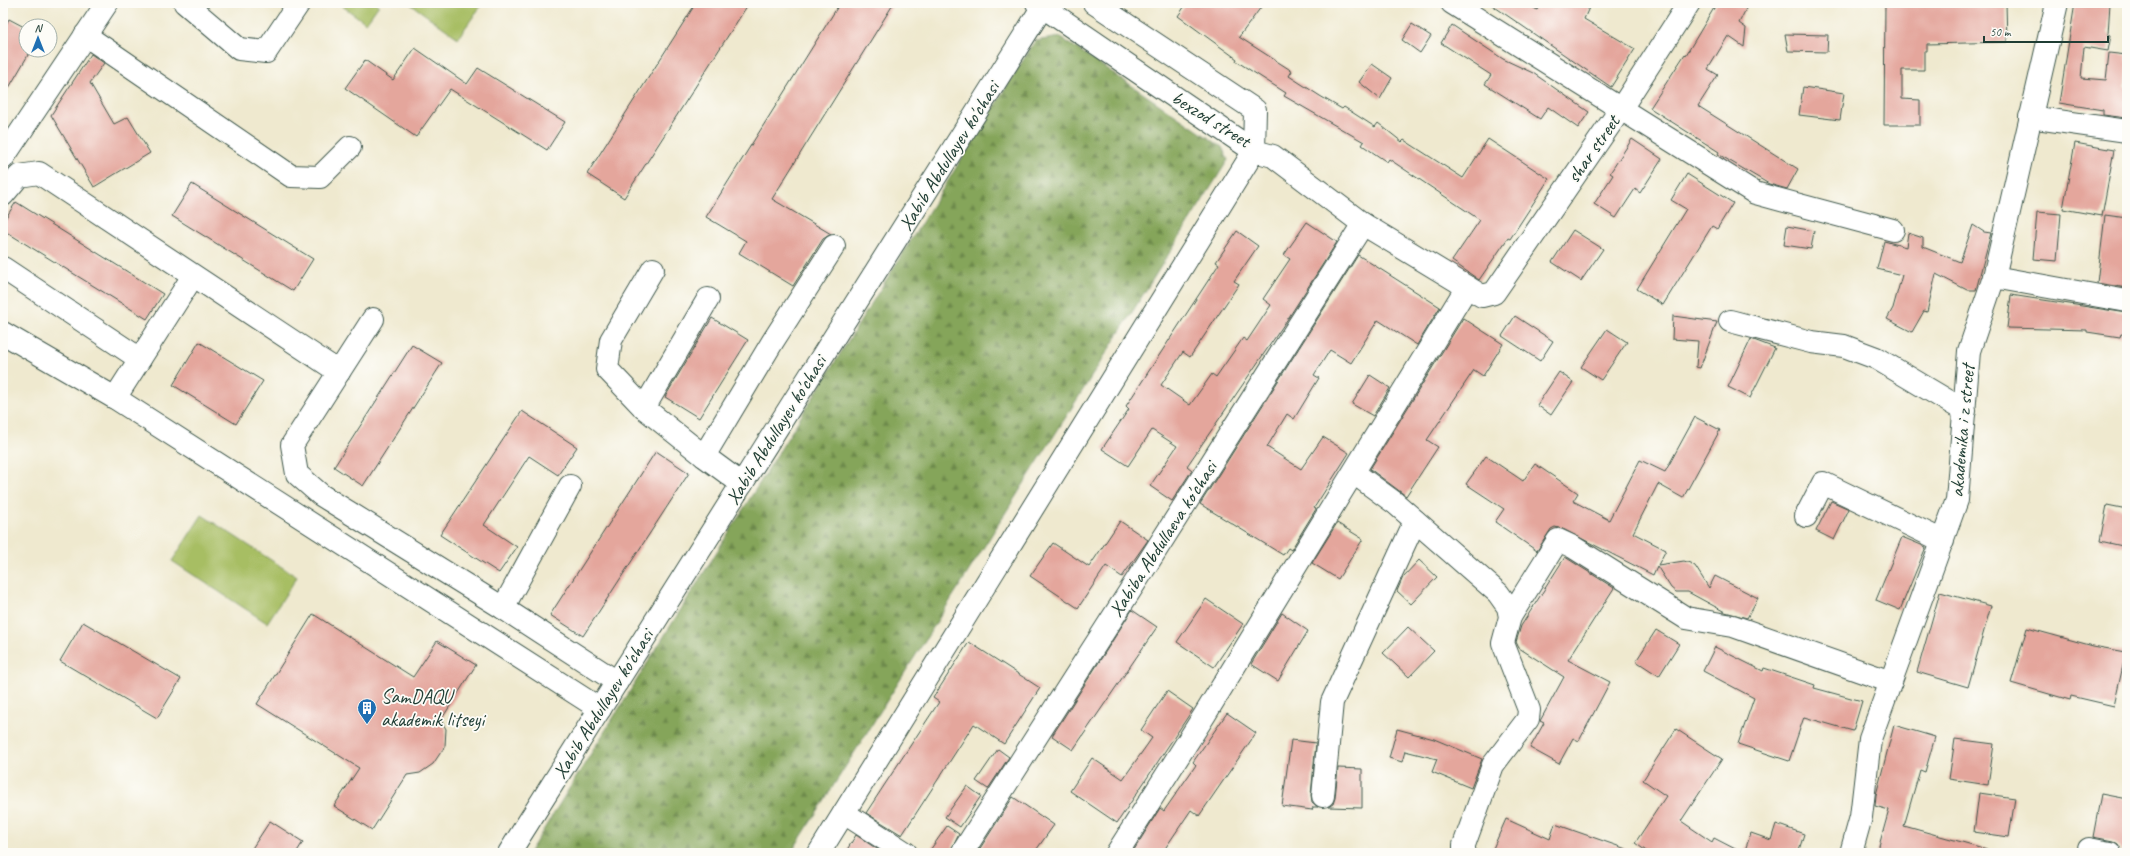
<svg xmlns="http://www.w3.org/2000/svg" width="2130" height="856" viewBox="0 0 2130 856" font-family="Caveat,sans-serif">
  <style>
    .forest { fill: url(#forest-firs); stroke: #527147 }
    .pitch { fill: #a7be64; stroke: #637e4c }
    .building { fill: #e4a69c }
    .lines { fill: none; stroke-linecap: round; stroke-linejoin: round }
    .minor-casing { stroke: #3e574b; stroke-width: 24 }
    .minor { stroke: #fff; stroke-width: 22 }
    .labels { text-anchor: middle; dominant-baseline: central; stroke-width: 3.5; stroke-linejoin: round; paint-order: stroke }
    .street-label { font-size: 20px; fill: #1f3d34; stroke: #fdfcf7 }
    .poi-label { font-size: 20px; fill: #1f3d34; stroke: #fdfcf7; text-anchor: start }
  </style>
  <defs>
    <pattern id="forest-firs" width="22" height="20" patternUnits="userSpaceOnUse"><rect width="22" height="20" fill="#85a55a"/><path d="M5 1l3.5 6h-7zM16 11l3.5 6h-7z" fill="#6c884b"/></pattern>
  </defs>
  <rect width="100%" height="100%" fill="#fdfcf7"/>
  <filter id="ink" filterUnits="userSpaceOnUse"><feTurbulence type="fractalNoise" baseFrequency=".025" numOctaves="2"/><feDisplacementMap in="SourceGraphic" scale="8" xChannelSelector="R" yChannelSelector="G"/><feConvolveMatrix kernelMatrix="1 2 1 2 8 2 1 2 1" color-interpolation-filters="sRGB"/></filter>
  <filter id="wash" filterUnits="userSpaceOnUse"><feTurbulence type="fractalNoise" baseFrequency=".012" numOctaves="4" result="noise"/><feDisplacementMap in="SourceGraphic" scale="16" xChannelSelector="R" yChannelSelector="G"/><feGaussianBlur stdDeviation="0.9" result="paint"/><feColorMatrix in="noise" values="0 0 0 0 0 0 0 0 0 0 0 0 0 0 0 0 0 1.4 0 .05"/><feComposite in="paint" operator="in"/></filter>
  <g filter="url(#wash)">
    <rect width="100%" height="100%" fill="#efe9cf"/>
    <polygon class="forest" points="1060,37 1222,147 1228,160 791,853 529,853 1035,41"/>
    <g class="pitch">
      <polygon points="338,3 376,3 379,5 366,23"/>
      <polygon points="409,3 483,3 458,38"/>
      <polygon points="202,515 297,577 267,623 172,561"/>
    </g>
    <g id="blocks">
      <g class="building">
        <polygon points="696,3 749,3 624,198 587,174"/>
        <polygon points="840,3 894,3 772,199 831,234 823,239 793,286 739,253 746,241 706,217"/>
        <polygon points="1187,3 1264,3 1239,37 1292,71 1289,76 1320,96 1342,109 1344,107 1375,127 1378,123 1402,142 1404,140 1463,178 1488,139 1549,179 1510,239 1508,238 1479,280 1452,261 1480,220 1389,159 1387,162 1362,145 1364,142 1284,96 1286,93 1236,61 1237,59 1178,16"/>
        <polygon points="1489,3 1526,3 1537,10 1541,3 1591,3 1584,19 1635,49 1611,87"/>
        <polygon points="1717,3 1736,3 1746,9 1739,23 1746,28 1744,47 1728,36 1708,69 1718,75 1698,106 1798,169 1787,189 1769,184 1718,154 1719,152 1650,108 1685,54 1686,55"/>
        <polygon points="1885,3 2006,3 2007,42 1927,44 1927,51 1924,51 1924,70 1902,70 1902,99 1920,100 1920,125 1884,125"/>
        <polygon points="2075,3 2110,3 2108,34 2111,35 2108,51 2084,47 2081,78 2106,80 2109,53 2127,55 2125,87 2127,87 2127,118 2103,115 2103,110 2059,103"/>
        <polygon points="9,19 26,28 26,50 31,50 3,98 3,30"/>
        <polygon points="1412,24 1431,36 1420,53 1402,40"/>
        <polygon points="1452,25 1503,59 1533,73 1589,112 1578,128 1548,107 1540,119 1485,84 1491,75 1441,43"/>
        <polygon points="1785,34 1828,35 1827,52 1788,51"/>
        <polygon points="415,48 467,84 478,68 565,122 547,150 450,89 416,137 345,88 365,60 393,80"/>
        <polygon points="91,54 104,63 90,83 114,124 128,117 150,153 94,187 51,115"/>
        <polygon points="1372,64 1392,78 1380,99 1359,82"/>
        <polygon points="1803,87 1844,93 1840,120 1799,115"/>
        <polygon points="1632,139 1662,159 1640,193 1635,189 1616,218 1594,204 1613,175 1610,173"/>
        <polygon points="2075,143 2114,150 2102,216 2063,209"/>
        <polygon points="1687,174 1733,203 1717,229 1712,226 1663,305 1637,289 1686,209 1671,200"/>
        <polygon points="192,184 313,259 293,291 172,216"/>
        <polygon points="16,202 163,294 147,319 3,230 3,222"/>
        <polygon points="2037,212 2061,214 2057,261 2033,259"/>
        <polygon points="2105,215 2127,218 2127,288 2097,283"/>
        <polygon points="1307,222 1337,242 1289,317 1187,466 1192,470 1172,501 1150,486 1177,446 1152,430 1128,466 1102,449 1129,409 1126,406 1219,264 1216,262 1237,231 1258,246 1234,281 1239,284 1190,357 1183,352 1161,385 1190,405 1212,374 1216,377 1243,338 1247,341 1271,305 1263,299 1290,259 1284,255"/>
        <polygon points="1973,225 1984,232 1991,233 1976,290 1967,290 1936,274 1927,312 1924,311 1912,332 1887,319 1893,308 1902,275 1877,269 1884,241 1906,247 1908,233 1923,238 1923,247 1960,262"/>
        <polygon points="1787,226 1814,231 1811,249 1784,245"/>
        <polygon points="1573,230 1603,249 1581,281 1552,262"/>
        <polygon points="1358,255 1440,307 1417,345 1378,320 1351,363 1330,350 1314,375 1319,378 1294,419 1287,414 1267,447 1301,469 1323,437 1349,453 1314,508 1316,509 1291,550 1288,548 1283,555 1200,504"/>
        <polygon points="2011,295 2127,313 2127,335 2121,334 2120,337 2087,332 2087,330 2007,328"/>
        <polygon points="1515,316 1553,341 1540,361 1502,336"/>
        <polygon points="1673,316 1717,322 1700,368 1696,367 1698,341 1672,339"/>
        <polygon points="712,318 748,340 699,418 665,397"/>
        <polygon points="1463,318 1503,344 1483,376 1474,370 1427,440 1438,447 1406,496 1370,469"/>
        <polygon points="1607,329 1627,342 1601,380 1581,367"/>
        <polygon points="1751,339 1775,348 1750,398 1728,387"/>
        <polygon points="199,342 263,381 236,424 173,385"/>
        <polygon points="412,345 442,363 363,486 334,467"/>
        <polygon points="1559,372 1573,382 1551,415 1537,405"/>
        <polygon points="1370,375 1390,388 1373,416 1352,404"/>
        <polygon points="522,411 577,447 558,475 529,456 484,525 517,547 499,573 440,535"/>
        <polygon points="1695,417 1720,430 1683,498 1658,484 1633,533 1666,550 1658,565 1684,561 1690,563 1695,566 1709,588 1715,576 1758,598 1747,618 1725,612 1688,592 1676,592 1671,588 1657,566 1653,575 1563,529 1555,527 1551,529 1537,551 1495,522 1504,509 1466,484 1486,456 1523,481 1535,464 1578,493 1573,501 1609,520 1640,460 1665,472"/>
        <polygon points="656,451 689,473 583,636 550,615"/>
        <polygon points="1831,501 1849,509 1834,540 1816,531"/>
        <polygon points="2107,505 2127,509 2127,547 2100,541"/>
        <polygon points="1120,521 1148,540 1122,577 1106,566 1078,608 1030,576 1053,543 1089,567"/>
        <polygon points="1337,523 1363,539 1338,579 1312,563"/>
        <polygon points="1902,537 1926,547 1900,610 1876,600"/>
        <polygon points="1565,557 1614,588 1568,660 1610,682 1579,741 1573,738 1559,764 1530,748 1544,723 1540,721 1564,677 1519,648 1516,642 1521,626"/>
        <polygon points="1419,560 1437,577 1411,604 1397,591 1403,577"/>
        <polygon points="1940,592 1991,606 1968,687 1917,672"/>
        <polygon points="1206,599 1243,624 1214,667 1177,642"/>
        <polygon points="1132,610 1157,627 1073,750 1052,736"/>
        <polygon points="1282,613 1308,631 1278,681 1251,664"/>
        <polygon points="313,614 413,677 437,641 476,665 441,720 446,729 445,746 433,764 420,773 407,775 372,830 334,806 359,768 257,704"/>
        <polygon points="83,622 181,679 157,718 60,661"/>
        <polygon points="1408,627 1434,651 1409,677 1383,653"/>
        <polygon points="2027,628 2093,646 2126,652 2114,706 2071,696 2070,700 2011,683"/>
        <polygon points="1656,630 1679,644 1659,676 1636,661"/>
        <polygon points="969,642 1040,688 1004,744 974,724 902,835 866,813 939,702 933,698"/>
        <polygon points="1715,647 1763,671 1764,668 1815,685 1814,688 1862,701 1853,731 1804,717 1789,761 1738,744 1754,698 1703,671"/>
        <polygon points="1167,691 1193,709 1117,823 1070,791 1092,758 1123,779 1152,738 1141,730"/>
        <polygon points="1227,713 1256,733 1199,816 1191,810 1162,853 1132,853 1160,808 1164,811 1196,765 1193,762"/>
        <polygon points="1894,725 1935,737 1925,772 1920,770 1904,826 1987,849 1987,853 1877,853 1889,810 1875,806 1876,795"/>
        <polygon points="1397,729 1434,739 1482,759 1471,788 1432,772 1437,759 1405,751 1402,762 1389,758"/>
        <polygon points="1676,729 1722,759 1681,821 1712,842 1714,838 1743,853 1649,853 1635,843 1666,796 1643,780"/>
        <polygon points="1955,739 1994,744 1988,785 1949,779"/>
        <polygon points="1291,740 1316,743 1311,795 1312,802 1318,807 1313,807 1312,810 1282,806"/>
        <polygon points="998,749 1009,757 988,789 976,781"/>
        <polygon points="1338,768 1362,769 1362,808 1328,807 1333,804 1335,798"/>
        <polygon points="967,786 981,796 960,827 945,817"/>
        <polygon points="1979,793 2015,798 2009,837 1974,832"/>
        <polygon points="2101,794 2127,799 2127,853 2122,852 2118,844 2113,841 2093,837"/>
        <polygon points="1013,797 1054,825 1034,853 977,853"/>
        <polygon points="1506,819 1550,839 1555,824 1632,851 1632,853 1491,853"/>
        <polygon points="270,821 303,842 296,853 249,853"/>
        <polygon points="1776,824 1804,834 1799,850 1802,851 1802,853 1744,853 1751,833 1771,840"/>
        <polygon points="947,826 959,834 950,853 928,853"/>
        <polygon points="856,835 883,853 845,853"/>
      </g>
    </g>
  </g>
  <g filter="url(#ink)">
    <use href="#blocks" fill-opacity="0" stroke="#3e574b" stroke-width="1"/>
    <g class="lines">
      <g class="minor-casing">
        <g id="minor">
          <polyline points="185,3 239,49 266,52 299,3"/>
          <polyline points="1037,3 1254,151 1273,156 1363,224 1482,296 1494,293 1620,110 1689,3"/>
          <polyline points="1094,3 1255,110 1254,151"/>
          <polyline points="1452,3 1755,193 1893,230"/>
          <polyline points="85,35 291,176 320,177 350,147"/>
          <polyline points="2030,117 2127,131"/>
          <polyline points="3,158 107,3"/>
          <polyline points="3,195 19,176 39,173 339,372"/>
          <polyline points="3,268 140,359"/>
          <polyline points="653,269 611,340 607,369 644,408 704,456"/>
          <polyline points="1994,277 2127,301"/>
          <polyline points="373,319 292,445 297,474 321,495 503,608 617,682"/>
          <polyline points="1730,321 1811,342 1844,346 1876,358 1965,411"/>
          <polyline points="3,333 115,398 600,709"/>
          <polyline points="115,398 193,276"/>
          <polyline points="644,408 708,299"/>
          <polyline points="1354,473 1395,503 1498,593 1508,607 1510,617 1503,643 1529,710 1528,719 1493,765 1464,845 1464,853"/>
          <polyline points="742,484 704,456 773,341 834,246"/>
          <polyline points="1806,516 1823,483 1943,541"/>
          <polyline points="503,608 570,486"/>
          <polyline points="1510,617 1558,540 1573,547 1686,618 1733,626 1891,682"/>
          <polyline points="1323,796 1332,702 1415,521"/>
          <polyline points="844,813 906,853"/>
          <polyline points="2089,849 2110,853"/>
          <polyline points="509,853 1045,3"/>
          <polyline points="819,853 1254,151"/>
          <polyline points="962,853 1149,561 1363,224"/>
          <polyline points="1117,853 1204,716 1467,287"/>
          <polyline points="1851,853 1861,817 1870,739 1957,500 1969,351 1994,277 2057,3"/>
        </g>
      </g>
      <use href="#minor" class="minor"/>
    </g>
  </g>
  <defs>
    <g id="building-pin" transform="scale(1)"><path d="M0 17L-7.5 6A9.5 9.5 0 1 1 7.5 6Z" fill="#1f6fb2" stroke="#fdfcf7"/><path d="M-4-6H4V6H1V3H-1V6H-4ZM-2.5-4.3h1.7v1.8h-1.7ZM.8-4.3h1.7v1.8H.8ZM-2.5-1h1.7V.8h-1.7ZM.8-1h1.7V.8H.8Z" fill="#fff"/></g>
  </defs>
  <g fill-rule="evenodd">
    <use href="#building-pin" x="367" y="708"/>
  </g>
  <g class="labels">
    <g class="street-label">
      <text transform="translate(1211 119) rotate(32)">bexzod street</text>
      <text transform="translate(1593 149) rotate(-55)">shar street</text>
      <text transform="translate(949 156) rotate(-58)">Xabib Abdullayev ko'chasi</text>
      <text transform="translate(776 430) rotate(-58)">Xabib Abdullayev ko'chasi</text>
      <text transform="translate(1962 431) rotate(-85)">akademika i z street</text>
      <text transform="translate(1163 539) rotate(-57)">Xabiba Abdullaeva ko'chasi</text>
      <text transform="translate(603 704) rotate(-58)">Xabib Abdullayev ko'chasi</text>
    </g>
    <g class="poi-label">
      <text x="381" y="696">SamDAQU<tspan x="381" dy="23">akademik litseyi</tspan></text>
    </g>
  </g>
  <rect width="2130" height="856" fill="none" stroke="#fdfcf7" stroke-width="16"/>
  <g transform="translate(38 38)"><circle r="19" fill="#fdfcf7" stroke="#a4b0a9"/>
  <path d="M0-3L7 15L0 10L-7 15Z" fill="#1f6fb2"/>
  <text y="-6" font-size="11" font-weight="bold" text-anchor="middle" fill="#1f3d34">N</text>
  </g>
  <path d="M1984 36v6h124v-6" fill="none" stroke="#1f3d34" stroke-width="2"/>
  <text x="1990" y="36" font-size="12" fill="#1f3d34" stroke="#fdfcf7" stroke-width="3" paint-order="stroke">50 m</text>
</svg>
